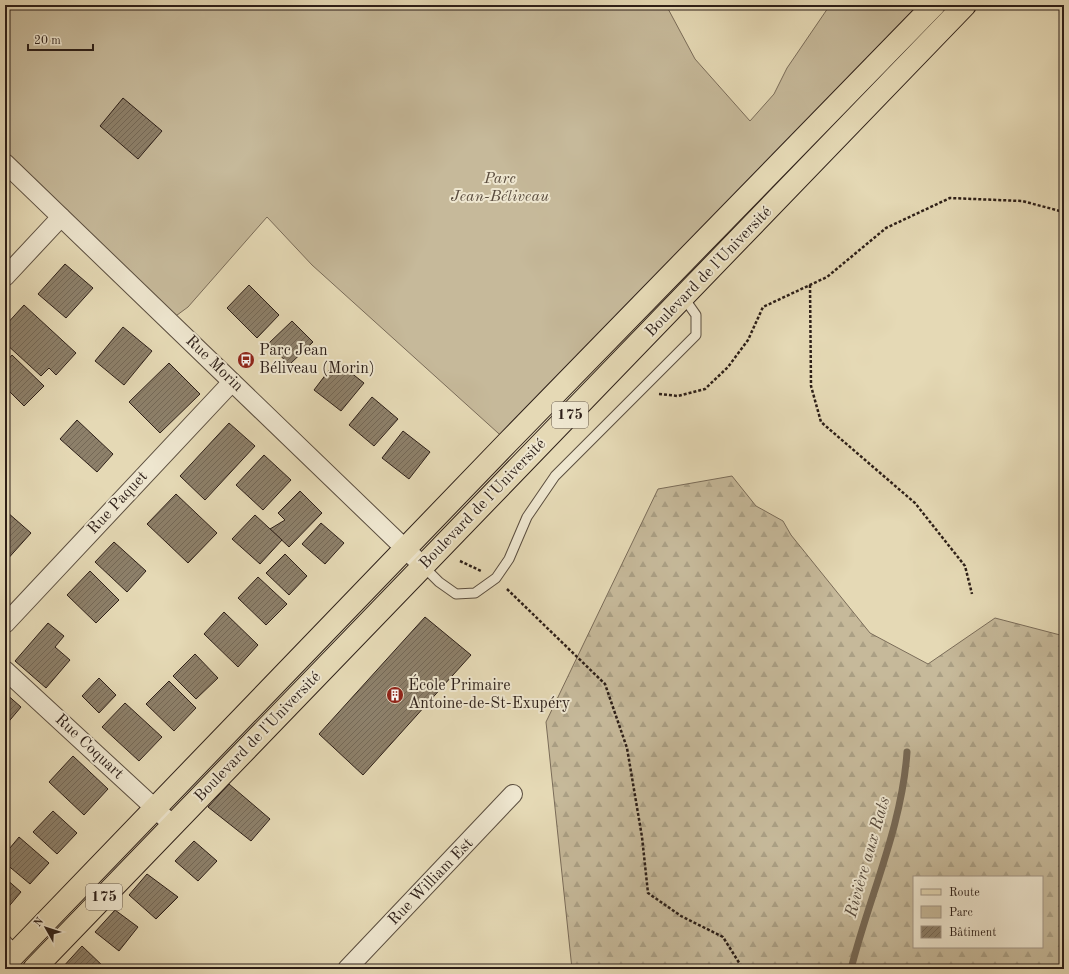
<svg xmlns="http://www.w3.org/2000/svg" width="1069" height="974" viewBox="0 0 1069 974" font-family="'Old Standard TT',serif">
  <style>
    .green { fill: #c6b99a; stroke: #7a6c59 }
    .forest { fill: url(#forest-firs); stroke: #7a6c59; fill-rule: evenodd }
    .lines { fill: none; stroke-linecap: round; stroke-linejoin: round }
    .stream { stroke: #766956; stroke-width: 7 }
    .building { fill: url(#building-hatch); stroke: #2d1f18 }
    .service-casing { stroke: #5b4e3f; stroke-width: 11 }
    .minor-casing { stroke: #5b4e3f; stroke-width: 20 }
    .primary-casing { stroke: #2d1f18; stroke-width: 24 }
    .path { stroke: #2d1f18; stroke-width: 2.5; stroke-dasharray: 3 2; stroke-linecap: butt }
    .service { stroke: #eee6cf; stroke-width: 9 }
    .minor { stroke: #eee6cf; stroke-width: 18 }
    .primary { stroke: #e5d9b5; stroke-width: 22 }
    .labels { text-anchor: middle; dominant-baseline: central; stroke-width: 4; stroke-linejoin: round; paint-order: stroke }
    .shield { fill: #eee6cf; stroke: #675b4f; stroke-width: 1 }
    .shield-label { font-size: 15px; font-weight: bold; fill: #2d1f18 }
    .park-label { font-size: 16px; font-style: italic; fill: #5b4d3f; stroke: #eee6cf }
    .street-label { font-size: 16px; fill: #2d1f18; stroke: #eee6cf }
    .poi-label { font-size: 16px; fill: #2d1f18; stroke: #eee6cf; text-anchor: start }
    .water-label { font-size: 17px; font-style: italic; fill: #574a3c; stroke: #eee6cf }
  </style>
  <defs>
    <pattern id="forest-firs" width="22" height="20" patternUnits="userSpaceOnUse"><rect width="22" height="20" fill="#c6b99a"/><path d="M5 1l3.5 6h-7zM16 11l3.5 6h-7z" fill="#aa9f84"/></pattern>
    <pattern id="building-hatch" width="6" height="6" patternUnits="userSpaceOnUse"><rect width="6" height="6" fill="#8d806a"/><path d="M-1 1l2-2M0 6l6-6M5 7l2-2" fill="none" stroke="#746856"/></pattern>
  </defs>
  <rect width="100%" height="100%" fill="#e5d9b5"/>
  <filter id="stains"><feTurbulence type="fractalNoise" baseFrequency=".005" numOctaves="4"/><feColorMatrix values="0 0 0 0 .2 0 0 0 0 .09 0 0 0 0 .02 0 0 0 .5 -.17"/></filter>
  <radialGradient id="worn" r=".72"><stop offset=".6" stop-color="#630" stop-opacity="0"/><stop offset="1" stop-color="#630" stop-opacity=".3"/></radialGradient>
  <polygon class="green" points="5,5 666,5 695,59 750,121 774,94 787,68 830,5 934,5 508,442 312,265 267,217 188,307 169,321 5,163"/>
  <path class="forest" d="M732 476 756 506 783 521 791 535 870 633 928 664 995 618 1064 636V969H572L546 722 658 489ZM914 877H1042V947H914Z"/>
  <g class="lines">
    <path class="stream" d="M851 969C869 897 902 827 907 752"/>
  </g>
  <g class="building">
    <polygon points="123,98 162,131 138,159 100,126"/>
    <polygon points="65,264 93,288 66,318 38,294"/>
    <polygon points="249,285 279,315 257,338 227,308"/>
    <polygon points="24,305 76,353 56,375 49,368 41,376 5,343 5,326"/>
    <polygon points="292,321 313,342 289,365 269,343"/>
    <polygon points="123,327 152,351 124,385 95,361"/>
    <polygon points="12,355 44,386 24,406 5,387 5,363"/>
    <polygon points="336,361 364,383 341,411 314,390"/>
    <polygon points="169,363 200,394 160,433 129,402"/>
    <polygon points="372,397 398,419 374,446 349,425"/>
    <polygon points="5,418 10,423 5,428"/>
    <polygon points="77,420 113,454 97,472 60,439"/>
    <polygon points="229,423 255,446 205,500 180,476"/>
    <polygon points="403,431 430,452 409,479 382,458"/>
    <polygon points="264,455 291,480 263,510 236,485"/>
    <polygon points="300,491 322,513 289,547 270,529 285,520 278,513"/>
    <polygon points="176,494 217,533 188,563 147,524"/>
    <polygon points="7,512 31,533 5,562 5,514"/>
    <polygon points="255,515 282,540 260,564 232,539"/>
    <polygon points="321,523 344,543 325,564 302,544"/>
    <polygon points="114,542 146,571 127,592 95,562"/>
    <polygon points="285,554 307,576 289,595 266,573"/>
    <polygon points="90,571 119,600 96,623 67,595"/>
    <polygon points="258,577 287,604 266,625 238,598"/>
    <polygon points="224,612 258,645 238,667 204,634"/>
    <polygon points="425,617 471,655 363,775 319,734"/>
    <polygon points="48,623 64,636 55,647 70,660 46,688 15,661"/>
    <polygon points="195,654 218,678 196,699 173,676"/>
    <polygon points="99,678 116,695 99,713 82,696"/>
    <polygon points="169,681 196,708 174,731 146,704"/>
    <polygon points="5,693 21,707 5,726"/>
    <polygon points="125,703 162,737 139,761 102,727"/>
    <polygon points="73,756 108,789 84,815 49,782"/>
    <polygon points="229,784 270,819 251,841 208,807"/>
    <polygon points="53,811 77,833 57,854 33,832"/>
    <polygon points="19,837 49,863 30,884 5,863 5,854"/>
    <polygon points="194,841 217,861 198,881 175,861"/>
    <polygon points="147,874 178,897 156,919 129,895"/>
    <polygon points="5,878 21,892 5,911"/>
    <polygon points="115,910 138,927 119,951 95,932"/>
    <polygon points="82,946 106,969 64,969 62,968"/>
  </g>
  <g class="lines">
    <g class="service-casing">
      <g id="service">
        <polyline points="423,566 439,582 456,594 475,593 496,578 509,559 527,517 555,476 696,335 696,315 684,298"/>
        <polyline points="5,939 17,952"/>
      </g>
    </g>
    <g class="minor-casing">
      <g id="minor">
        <polyline points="5,163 423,566"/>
        <polyline points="5,277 61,217"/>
        <polyline points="5,624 232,382"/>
        <polyline points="5,670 173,825"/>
        <polyline points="347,969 513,794"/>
      </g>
    </g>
    <g class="primary-casing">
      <g id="primary">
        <polyline points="5,964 508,442 934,5"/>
        <polyline points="34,969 965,5"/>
      </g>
    </g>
    <g class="path">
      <polyline points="810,285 811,386 821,422 915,503 965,566 972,594"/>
      <polyline points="659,394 678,396 705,389 728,367 748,340 763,307 827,277 886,228 950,198 1022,201 1064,212"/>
      <polyline points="460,561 481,571"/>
      <polyline points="507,589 605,684 627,748 642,837 648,893 681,916 723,937 743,969"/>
    </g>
    <use href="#service" class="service"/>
    <use href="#minor" class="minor"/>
    <use href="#primary" class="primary"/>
  </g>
  <defs>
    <g id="bus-disc" transform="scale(0.9)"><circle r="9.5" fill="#8f2418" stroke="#eee6cf"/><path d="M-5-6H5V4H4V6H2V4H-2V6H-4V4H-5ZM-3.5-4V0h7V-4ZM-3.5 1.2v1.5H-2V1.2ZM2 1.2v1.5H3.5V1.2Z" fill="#fff"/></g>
    <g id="building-disc" transform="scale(0.9)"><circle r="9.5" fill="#8f2418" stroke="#eee6cf"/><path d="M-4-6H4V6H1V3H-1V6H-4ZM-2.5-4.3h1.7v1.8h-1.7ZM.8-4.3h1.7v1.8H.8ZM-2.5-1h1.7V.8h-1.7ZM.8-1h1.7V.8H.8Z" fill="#fff"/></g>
  </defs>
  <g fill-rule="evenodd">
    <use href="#bus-disc" x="246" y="360"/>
    <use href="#building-disc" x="395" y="695"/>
  </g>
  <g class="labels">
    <g class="shield">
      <rect x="552" y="402" width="36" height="26" rx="3"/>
      <rect x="86" y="884" width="36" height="26" rx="3"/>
    </g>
    <g class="shield-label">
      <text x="570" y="415">175</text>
      <text x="104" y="897">175</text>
    </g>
    <g class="park-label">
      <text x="500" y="179">Parc<tspan x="500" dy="18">Jean-Béliveau</tspan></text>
    </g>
    <g class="street-label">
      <text transform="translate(709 272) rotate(-46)">Boulevard de l'Université</text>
      <text transform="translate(214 364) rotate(44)">Rue Morin</text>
      <text transform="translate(118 503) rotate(-47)">Rue Paquet</text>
      <text transform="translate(483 504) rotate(-46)">Boulevard de l'Université</text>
      <text transform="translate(258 737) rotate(-46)">Boulevard de l'Université</text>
      <text transform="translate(89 747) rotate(43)">Rue Coquart</text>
      <text transform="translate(431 882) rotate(-46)">Rue William Est</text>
    </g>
    <g class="poi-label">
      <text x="259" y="351">Parc Jean<tspan x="259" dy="18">Béliveau (Morin)</tspan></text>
      <text x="408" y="686">École Primaire<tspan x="408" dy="18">Antoine-de-St-Exupéry</tspan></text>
    </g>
    <g class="water-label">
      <text transform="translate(868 857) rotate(-74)">Rivière aux Rats</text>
    </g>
  </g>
  <rect width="1069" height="974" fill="none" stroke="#e5d9b5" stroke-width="20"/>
  <rect x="6" y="6" width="1057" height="962" fill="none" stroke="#2d1f18" stroke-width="2"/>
  <rect x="10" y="10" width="1049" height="954" fill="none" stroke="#2d1f18"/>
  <rect x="913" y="876" width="130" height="72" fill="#eee6cf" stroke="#a19686"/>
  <rect x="921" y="889" width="20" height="6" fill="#e5d9b5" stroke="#a19686"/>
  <text x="949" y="896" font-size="12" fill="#2d1f18">Route</text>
  <rect x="921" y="906" width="20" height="12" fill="#c6b99a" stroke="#a19686"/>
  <text x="949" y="916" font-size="12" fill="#2d1f18">Parc</text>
  <rect x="921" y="926" width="20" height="12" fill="url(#building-hatch)" stroke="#a19686"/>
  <text x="949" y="936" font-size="12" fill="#2d1f18">Bâtiment</text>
  <g transform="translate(46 928) rotate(309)" stroke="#eee6cf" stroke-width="3" paint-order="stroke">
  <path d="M0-3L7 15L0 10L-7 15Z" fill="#2d1f18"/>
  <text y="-6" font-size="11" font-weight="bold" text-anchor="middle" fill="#2d1f18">N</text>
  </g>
  <path d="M28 44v6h65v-6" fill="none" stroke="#2d1f18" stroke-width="2"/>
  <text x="34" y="44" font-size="12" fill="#2d1f18" stroke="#eee6cf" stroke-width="3" paint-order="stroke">20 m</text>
  <rect width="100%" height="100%" filter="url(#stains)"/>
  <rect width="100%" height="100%" fill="url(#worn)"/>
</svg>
